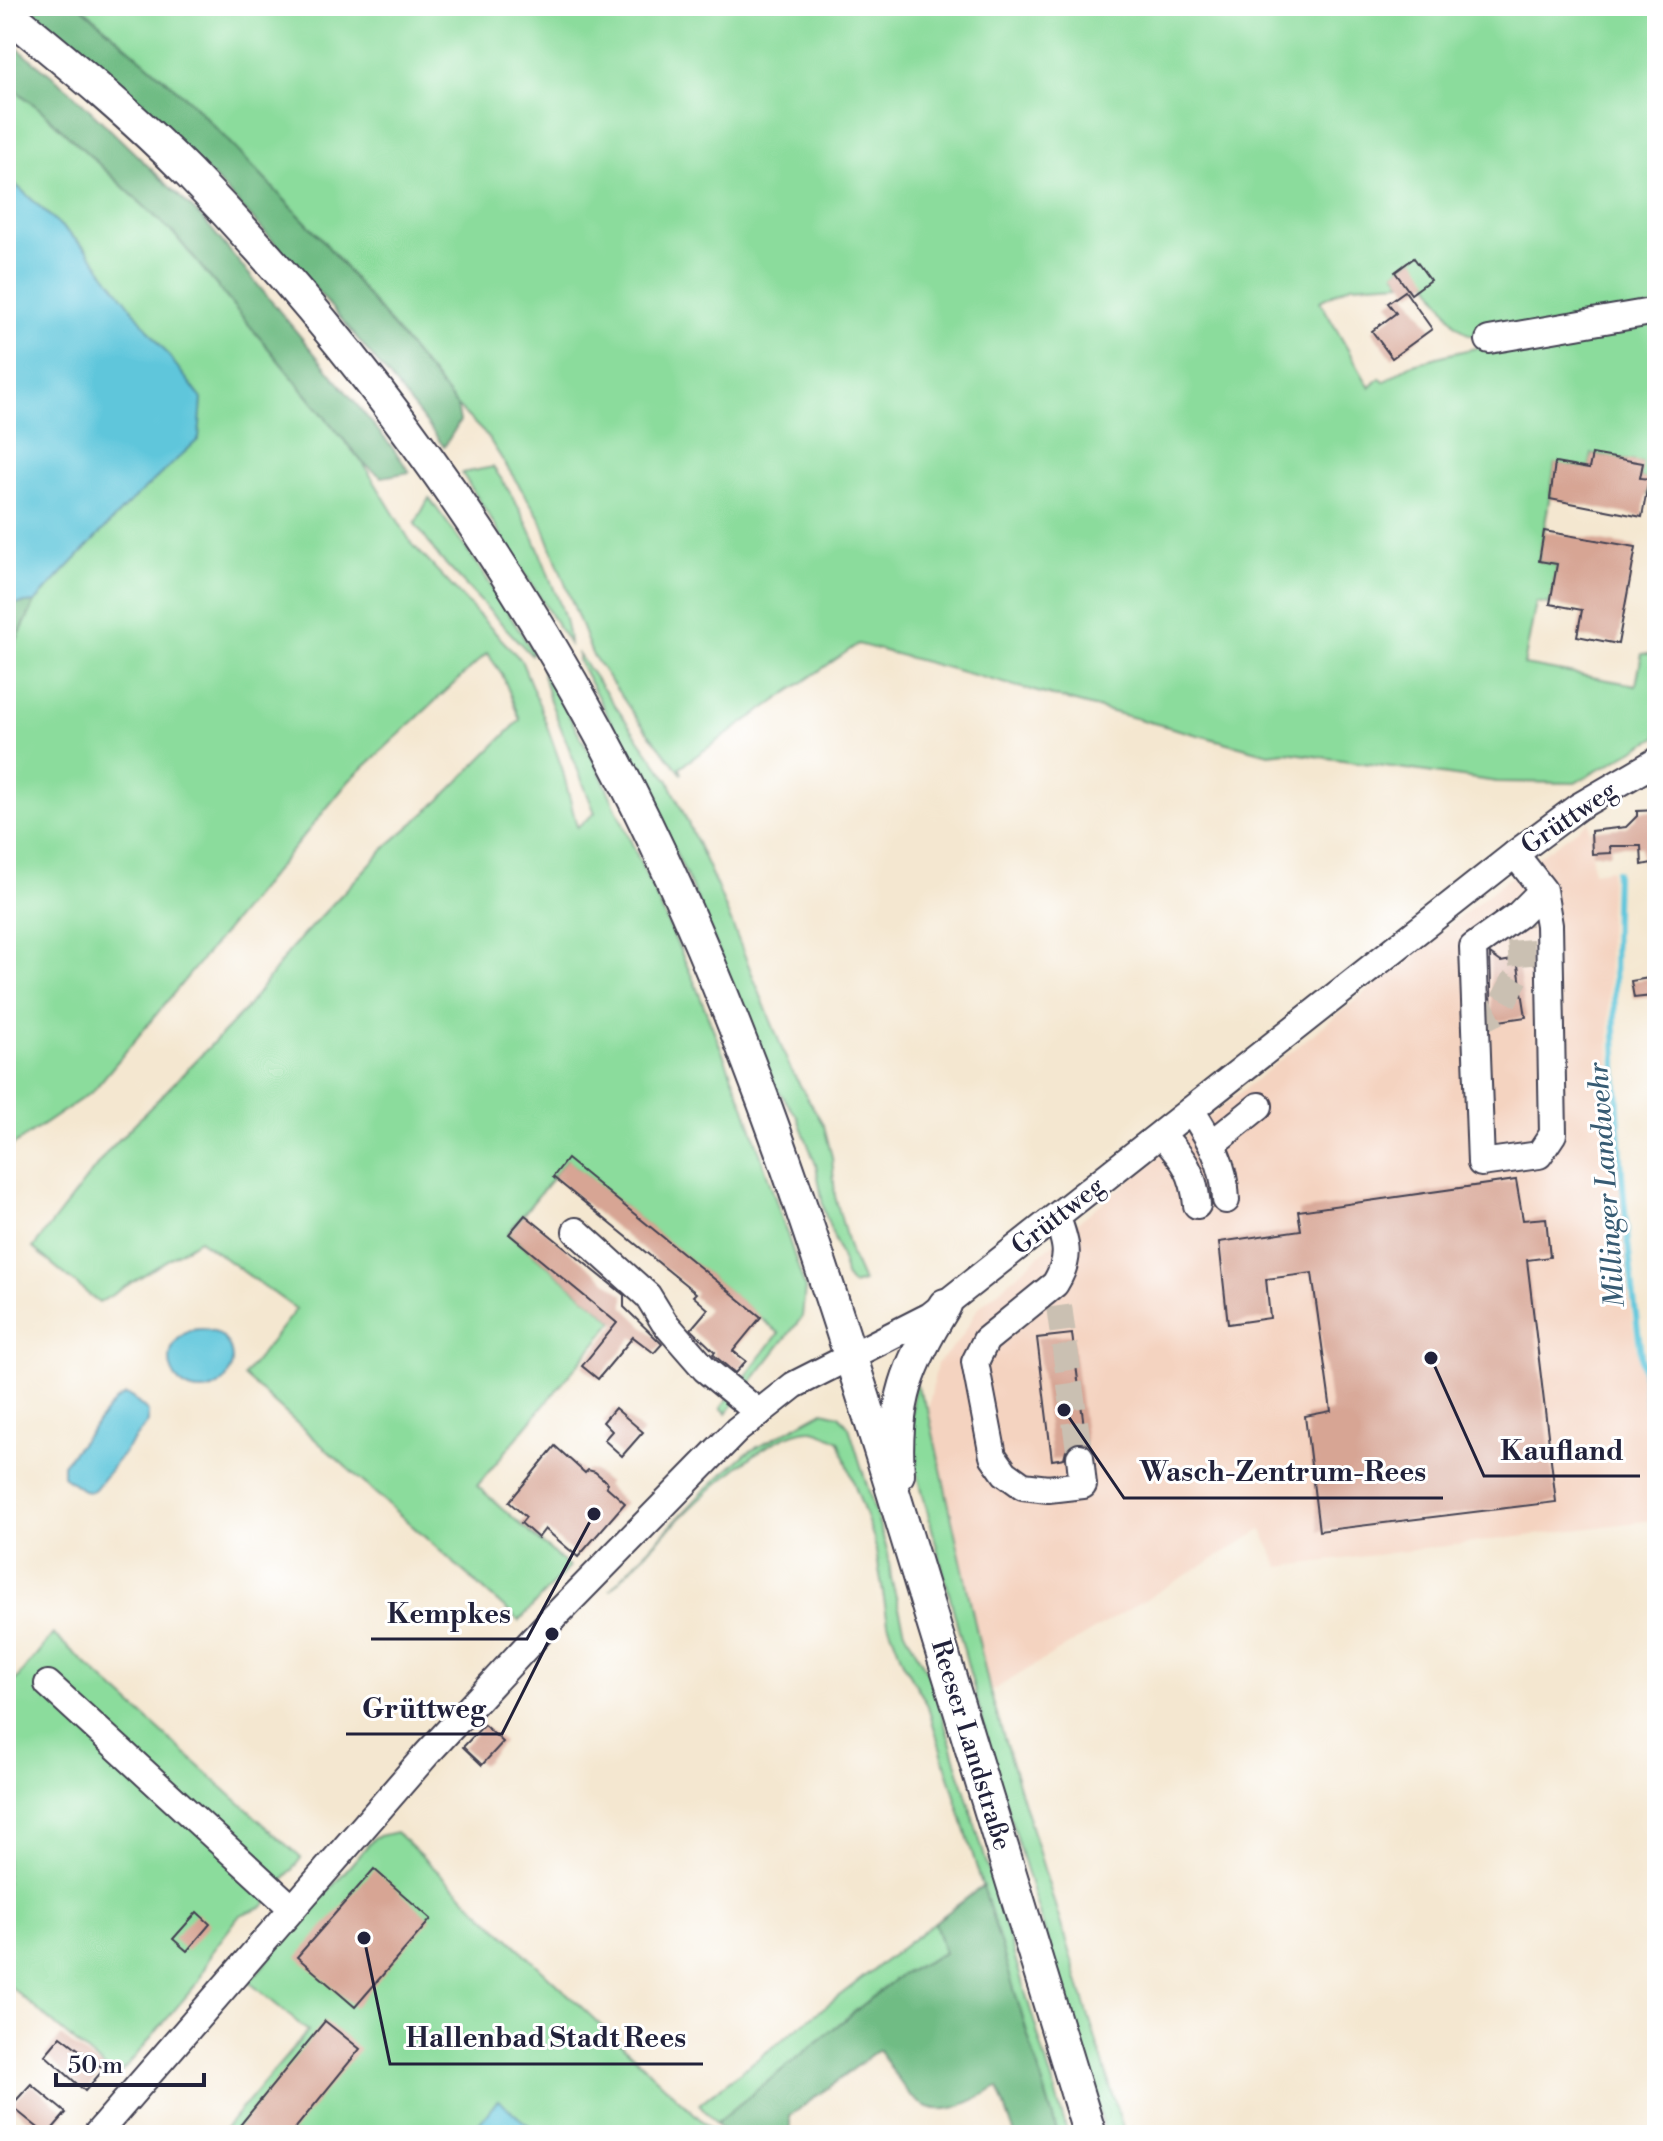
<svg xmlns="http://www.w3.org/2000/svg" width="1663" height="2141" viewBox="0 0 1663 2141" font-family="'Libre Bodoni',serif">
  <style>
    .built { fill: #f4d3c0 }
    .green { fill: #8bdc9c; stroke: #567f6c; stroke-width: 2 }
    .forest { fill: #70bc84; stroke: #496f60; stroke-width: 2 }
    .water { fill: #5ec6db; stroke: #40748b; stroke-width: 2 }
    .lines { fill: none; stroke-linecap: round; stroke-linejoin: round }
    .stream { stroke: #5ec6db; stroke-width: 6 }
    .building { fill: #d7a594 }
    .minor-tunnel { stroke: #cac0b2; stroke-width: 26; stroke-dasharray: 26 13; stroke-linecap: butt }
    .minor-casing { stroke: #424051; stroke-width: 30 }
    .major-casing { stroke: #424051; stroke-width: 36 }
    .minor { stroke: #fff; stroke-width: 26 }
    .major { stroke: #fff; stroke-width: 32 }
    .labels { text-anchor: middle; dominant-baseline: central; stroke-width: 6; stroke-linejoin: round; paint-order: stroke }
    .street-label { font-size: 26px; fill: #22223b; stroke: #fff }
    .water-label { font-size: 28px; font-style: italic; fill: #375b73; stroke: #fff }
    .leader { fill: none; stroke: #22223b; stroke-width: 3 }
    .callout-dot { fill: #22223b; stroke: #fff; stroke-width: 3 }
    .callout-label { font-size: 28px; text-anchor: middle; font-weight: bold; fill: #22223b; stroke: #fff; stroke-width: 6; stroke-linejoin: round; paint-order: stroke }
  </style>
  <rect width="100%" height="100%" fill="#fff"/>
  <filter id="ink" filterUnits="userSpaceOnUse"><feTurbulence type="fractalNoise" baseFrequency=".0125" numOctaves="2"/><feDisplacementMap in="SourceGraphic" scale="16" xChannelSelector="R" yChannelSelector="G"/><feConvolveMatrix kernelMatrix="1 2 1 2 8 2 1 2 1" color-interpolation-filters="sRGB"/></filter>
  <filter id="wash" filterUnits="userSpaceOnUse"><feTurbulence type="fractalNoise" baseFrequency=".006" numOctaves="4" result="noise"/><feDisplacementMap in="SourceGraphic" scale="32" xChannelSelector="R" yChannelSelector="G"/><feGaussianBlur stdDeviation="1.8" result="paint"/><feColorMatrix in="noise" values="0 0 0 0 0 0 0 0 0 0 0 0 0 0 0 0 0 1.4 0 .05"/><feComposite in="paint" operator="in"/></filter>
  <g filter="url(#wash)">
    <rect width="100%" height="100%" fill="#f4e7d0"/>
    <polygon class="built" points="1589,821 1593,872 1611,869 1608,938 1610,1070 1628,1293 1644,1397 1654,1520 1279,1567 1262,1530 990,1692 928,1410 937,1364 961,1338 978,1308 1078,1222 1506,880"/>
    <g class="green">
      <polygon points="80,6 1657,6 1657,306 1487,336 1469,335 1456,325 1413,258 1395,272 1402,282 1351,285 1320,301 1370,388 1380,378 1384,382 1410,365 1441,356 1488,345 1657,316 1657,498 1647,495 1649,480 1640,478 1642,463 1592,454 1589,469 1555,464 1539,561 1557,565 1550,604 1536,602 1524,665 1636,685 1642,654 1656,654 1657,737 1575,783 1497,782 1286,752 1269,754 858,644 680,767 682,774 637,719 592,654 540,518 487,436 457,406 320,237 189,100"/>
      <polygon points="6,83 40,109 175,235 363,463 412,544 521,660 539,704 562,768 577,827 595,813 549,698 541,666 596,764 693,979 745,1108 805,1288 802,1317 727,1413 721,1408 779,1333 567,1160 508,1233 614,1321 477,1486 569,1567 519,1621 244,1376 296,1309 199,1240 99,1303 33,1248 109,1150 244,1011 294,945 388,845 440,800 520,720 502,674 487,653 349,781 93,1091 6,1150 6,662 35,602 124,508 198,439 87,250 6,176"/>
      <path d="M493 467C521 506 536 540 552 584 560 604 568 622 569 644L462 473Z"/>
      <polygon points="429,498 476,562 533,652 531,655 440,558 415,524"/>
      <polygon points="578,654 669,781 717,887 790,1068 824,1126 832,1157 835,1196 851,1255 863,1282 852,1285 845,1276 843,1263 824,1211 816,1165 797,1116 774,1085 697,899 644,784 578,660"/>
      <polygon points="914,1381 928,1410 990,1692 1125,2135 1106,2135 993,1761 910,1445"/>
      <path d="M823 1411 839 1415 849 1427 888 1553 891 1578 905 1631 932 1681 1068 2135H1058L927 1704 903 1662 888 1623 874 1539 839 1441C831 1437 818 1429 810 1430 753 1433 651 1549 610 1590L703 1492 745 1454Z"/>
      <polygon points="53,1634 301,1858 264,1906 240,1915 211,1953 199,1981 117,2078 6,1983 6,1692"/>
      <polygon points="396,1832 717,2135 219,2135 308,2031 249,1982 375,1837"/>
      <polygon points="935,1922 944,1953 899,1976 716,2123 699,2104"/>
    </g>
    <g class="forest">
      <path d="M28 6H80L189 100 320 237 457 406 460 421 444 447C417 409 386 374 357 338 257 217 149 106 28 6Z"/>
      <polygon points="6,39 67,88 204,220 391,446 410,472 382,477 363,463 175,235 40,109 6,83"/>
      <polygon points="35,602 6,662 6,605"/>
      <path d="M983 1886 1058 2135H1015L998 2087C971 2102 939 2123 912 2097 899 2084 889 2064 879 2050L790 2116V2135H727L716 2123 899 1976 944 1953 935 1922Z"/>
    </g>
    <g class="water">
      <polygon points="6,176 87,250 202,399 199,439 124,508 35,602 6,605"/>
      <circle cx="201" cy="1360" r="31"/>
      <polygon points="125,1395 131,1397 148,1412 148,1422 95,1489 90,1492 84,1491 63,1476 63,1464 115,1401"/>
      <polygon points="498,2100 541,2135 470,2135"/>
    </g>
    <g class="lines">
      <path class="stream" d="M1616 872C1611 1011 1617 1151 1633 1290 1641 1359 1651 1426 1657 1495"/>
    </g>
    <g id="blocks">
      <g class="building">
        <polygon points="1414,258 1430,280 1411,294 1395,272"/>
        <polygon points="1405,291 1432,329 1392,358 1372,331 1396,313 1388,303"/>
        <polygon points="1592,454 1643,463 1640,478 1649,479 1642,517 1550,499 1555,463 1589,469"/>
        <polygon points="1544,531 1636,547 1618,644 1577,636 1582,610 1550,604 1557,564 1539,561"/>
        <polygon points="1657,810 1657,862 1642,865 1641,846 1610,846 1611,853 1592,854 1591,831 1626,827 1637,816 1637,811"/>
        <polygon points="1490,954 1501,962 1517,959 1526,1017 1492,1022"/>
        <polygon points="1649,978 1652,996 1634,998 1631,981"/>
        <polygon points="567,1159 761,1317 733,1351 746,1361 735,1373 716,1357 713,1354 715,1352 691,1329 708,1309 693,1296 696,1293 553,1177"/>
        <polygon points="1516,1180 1523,1220 1546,1218 1550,1257 1527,1260 1556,1502 1319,1531 1305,1416 1331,1411 1312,1273 1266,1279 1270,1318 1228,1324 1219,1242 1301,1230 1298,1211"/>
        <polygon points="525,1215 624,1295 624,1307 662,1344 654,1353 633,1337 598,1379 582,1366 617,1323 509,1234"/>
        <polygon points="1072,1334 1086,1442 1071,1444 1066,1450 1064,1458 1052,1460 1037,1338"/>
        <polygon points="615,1408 643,1432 622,1456 604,1440 612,1431 603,1422"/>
        <polygon points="555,1446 585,1473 588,1470 595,1472 608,1483 606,1486 625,1503 578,1557 545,1529 538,1538 521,1523 526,1517 509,1502"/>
        <polygon points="484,1725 503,1742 482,1765 463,1747"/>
        <polygon points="374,1869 431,1919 355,2007 297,1957"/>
        <polygon points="197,1912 210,1924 187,1951 173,1939"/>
        <polygon points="325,2021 360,2049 290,2135 232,2135"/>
        <polygon points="61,2036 104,2069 85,2091 45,2055"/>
        <polygon points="31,2084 66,2113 47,2135 11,2106"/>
      </g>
    </g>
  </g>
  <g filter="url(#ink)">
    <use href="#blocks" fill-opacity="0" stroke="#424051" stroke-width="2"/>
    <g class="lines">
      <g class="minor-tunnel">
        <polyline points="1474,1023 1498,1011 1522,966 1518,915"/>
        <polyline points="1059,1306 1080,1457"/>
      </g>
      <g class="minor-casing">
        <g id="minor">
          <polyline points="1489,340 1657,311"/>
          <polyline points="1515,854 1543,890 1549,925 1553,1134 1539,1155 1481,1163 1473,947 1518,915 1543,890"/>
          <path d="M1191 1110C1210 1139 1225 1164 1226 1200"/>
          <path d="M1161 1134C1183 1159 1194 1171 1197 1205"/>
          <polyline points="1213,1143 1259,1106"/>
          <path d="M1057 1218C1067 1245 1071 1258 1055 1284L986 1340 975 1362 993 1456 1005 1473 1023 1486 1048 1489 1083 1485 1080 1457"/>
          <polyline points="576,1231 648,1296 664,1322 705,1369 759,1413"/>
          <polyline points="48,1684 292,1908"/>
          <polyline points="96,2135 426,1755 554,1617 737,1430 794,1385 930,1316 1515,854 1578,807 1657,761"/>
        </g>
      </g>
      <g class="major-casing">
        <g id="major">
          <path d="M6 12C68 63 132 115 189 173 350 339 489 529 599 732 727 968 811 1227 890 1482 958 1699 1024 1917 1090 2135"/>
          <path d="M898 1474C893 1402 908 1365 945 1305"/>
        </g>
      </g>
      <use href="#minor" class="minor"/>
      <use href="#major" class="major"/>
    </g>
  </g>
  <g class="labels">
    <g class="street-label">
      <text transform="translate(1569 818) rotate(-34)">Grüttweg</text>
      <text transform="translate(1058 1216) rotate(-38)">Grüttweg</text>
      <text transform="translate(971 1745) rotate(73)">Reeser Landstraße</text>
    </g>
    <g class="water-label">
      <text transform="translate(1607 1185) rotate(-94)">Millinger Landwehr</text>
    </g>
  </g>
  <path class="leader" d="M1431 1358L1484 1476H1640M1064 1410L1124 1498H1443M594 1514L527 1639H371M552 1634L502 1734H346M364 1938L390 2064H703"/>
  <g class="callout-dot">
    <circle cx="1431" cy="1358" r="8"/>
    <circle cx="1064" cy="1410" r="8"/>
    <circle cx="594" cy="1514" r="8"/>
    <circle cx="552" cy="1634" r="8"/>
    <circle cx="364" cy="1938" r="8"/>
  </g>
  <g class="callout-label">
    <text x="1562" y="1460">Kaufland</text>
    <text x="1283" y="1481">Wasch-Zentrum-Rees</text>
    <text x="449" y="1623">Kempkes</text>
    <text x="424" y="1718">Grüttweg</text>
    <text x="546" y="2047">Hallenbad Stadt Rees</text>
  </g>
  <rect width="1663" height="2141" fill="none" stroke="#fff" stroke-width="32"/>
  <path d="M56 2073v12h148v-12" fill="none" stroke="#22223b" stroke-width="4"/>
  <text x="68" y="2073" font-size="24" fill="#22223b" stroke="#ffffff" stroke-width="6" paint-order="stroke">50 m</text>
</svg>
